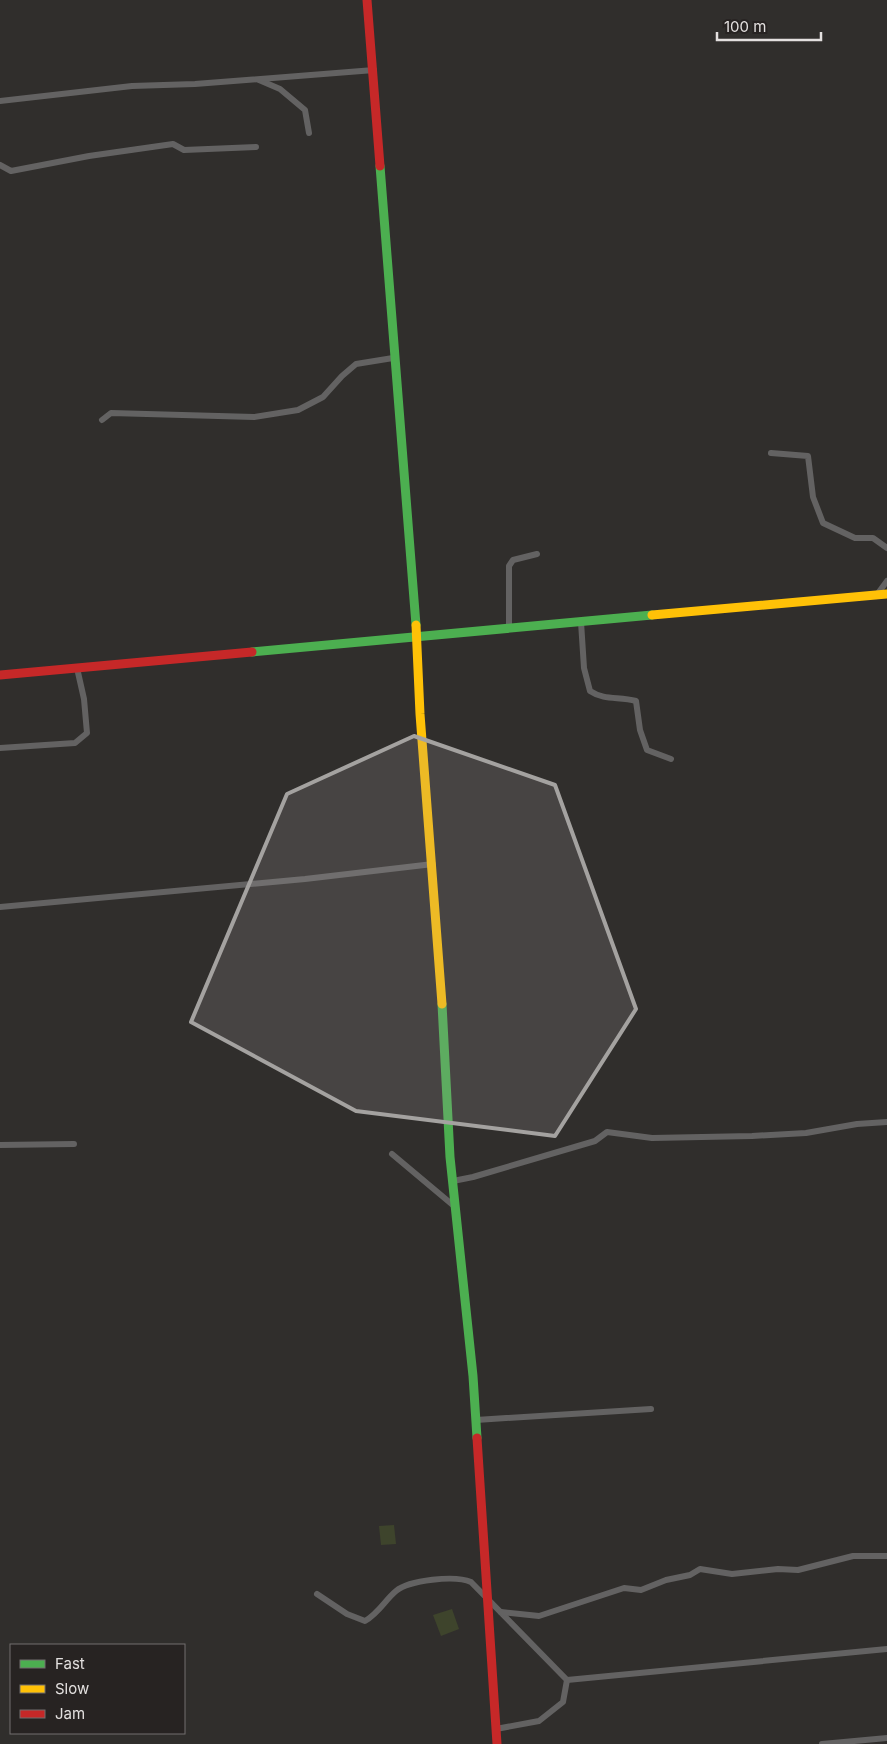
<svg xmlns="http://www.w3.org/2000/svg" width="887" height="1744" viewBox="0 0 887 1744" font-family="Inter,sans-serif">
  <style>
    .green { fill: #3e442c }
    .lines { fill: none; stroke-linecap: round; stroke-linejoin: round }
    .street { stroke: #636262; stroke-width: 6 }
    .fast { stroke: #4caf50; stroke-width: 9 }
    .slow { stroke: #ffc107; stroke-width: 9 }
    .jam { stroke: #c62828; stroke-width: 9 }
    .marked { fill: #a4a2a0; fill-opacity: 0.2; stroke: #a4a2a0; stroke-width: 4; stroke-linejoin: round }
  </style>
  <rect width="100%" height="100%" fill="#302e2c"/>
  <g class="green">
    <polygon points="394,1525 396,1544 381,1545 379,1526"/>
    <polygon points="452,1609 459,1629 441,1636 433,1615"/>
  </g>
  <g class="lines">
    <g class="street">
      <polyline points="259,80 280,89 305,110 309,133"/>
      <polyline points="0,101 132,86 195,84 374,70"/>
      <polyline points="0,165 11,171 89,156 173,144 184,150 256,147"/>
      <polyline points="102,420 111,413 254,417 298,410 323,397 342,376 356,364 393,358"/>
      <polyline points="771,453 808,456 813,497 823,523 855,538 873,538 887,548"/>
      <polyline points="876,596 887,581"/>
      <path d="M581 622 584 668 590 691C605 701 619 696 636 701L640 730 647 750 671 759"/>
      <polyline points="509,628 509,566 513,560 537,554"/>
      <polyline points="0,748 75,743 87,733 84,699 77,668"/>
      <polyline points="0,907 305,879 433,864"/>
      <polyline points="0,1145 74,1144"/>
      <polyline points="392,1154 454,1206"/>
      <polyline points="453,1181 473,1177 595,1141 607,1132 652,1138 752,1136 806,1133 857,1124 887,1122"/>
      <polyline points="476,1420 651,1409"/>
      <path d="M317 1594 347 1614 365 1621C379 1613 385 1600 396 1591 409 1580 455 1575 471 1582L567 1680 563 1702 539 1721 496 1729"/>
      <polyline points="501,1612 539,1616 624,1588 641,1590 666,1580 690,1575 700,1569 732,1574 778,1569 798,1570 853,1556 887,1556"/>
      <polyline points="567,1680 887,1649"/>
      <polyline points="822,1744 887,1738"/>
    </g>
    <g class="fast">
      <polyline points="380,166 416,625"/>
      <polyline points="252,652 652,615"/>
      <polyline points="442,1004 450,1157 473,1376 477,1438"/>
    </g>
    <g class="slow">
      <polyline points="652,615 887,594"/>
      <polyline points="416,625 420,714 442,1004"/>
    </g>
    <g class="jam">
      <polyline points="367,0 380,166"/>
      <polyline points="0,675 252,652"/>
      <polyline points="477,1438 497,1744"/>
    </g>
  </g>
  <path class="marked" d="M414 736 555 785 636 1009 555 1136 356 1111 191 1022 287 794Z"/>
  <rect x="10" y="1644" width="175" height="90" fill="#272322" stroke="#726f6e"/>
  <rect x="20" y="1660" width="25" height="8" fill="#4caf50" stroke="#726f6e"/>
  <text x="55" y="1669" font-size="15" fill="#e3e0df">Fast</text>
  <rect x="20" y="1685" width="25" height="8" fill="#ffc107" stroke="#726f6e"/>
  <text x="55" y="1694" font-size="15" fill="#e3e0df">Slow</text>
  <rect x="20" y="1710" width="25" height="8" fill="#c62828" stroke="#726f6e"/>
  <text x="55" y="1719" font-size="15" fill="#e3e0df">Jam</text>
  <path d="M717 32v8h104v-8" fill="none" stroke="#e3e0df" stroke-width="2.5"/>
  <text x="724" y="32" font-size="15" fill="#e3e0df" stroke="#272322" stroke-width="4" paint-order="stroke">100 m</text>
</svg>
